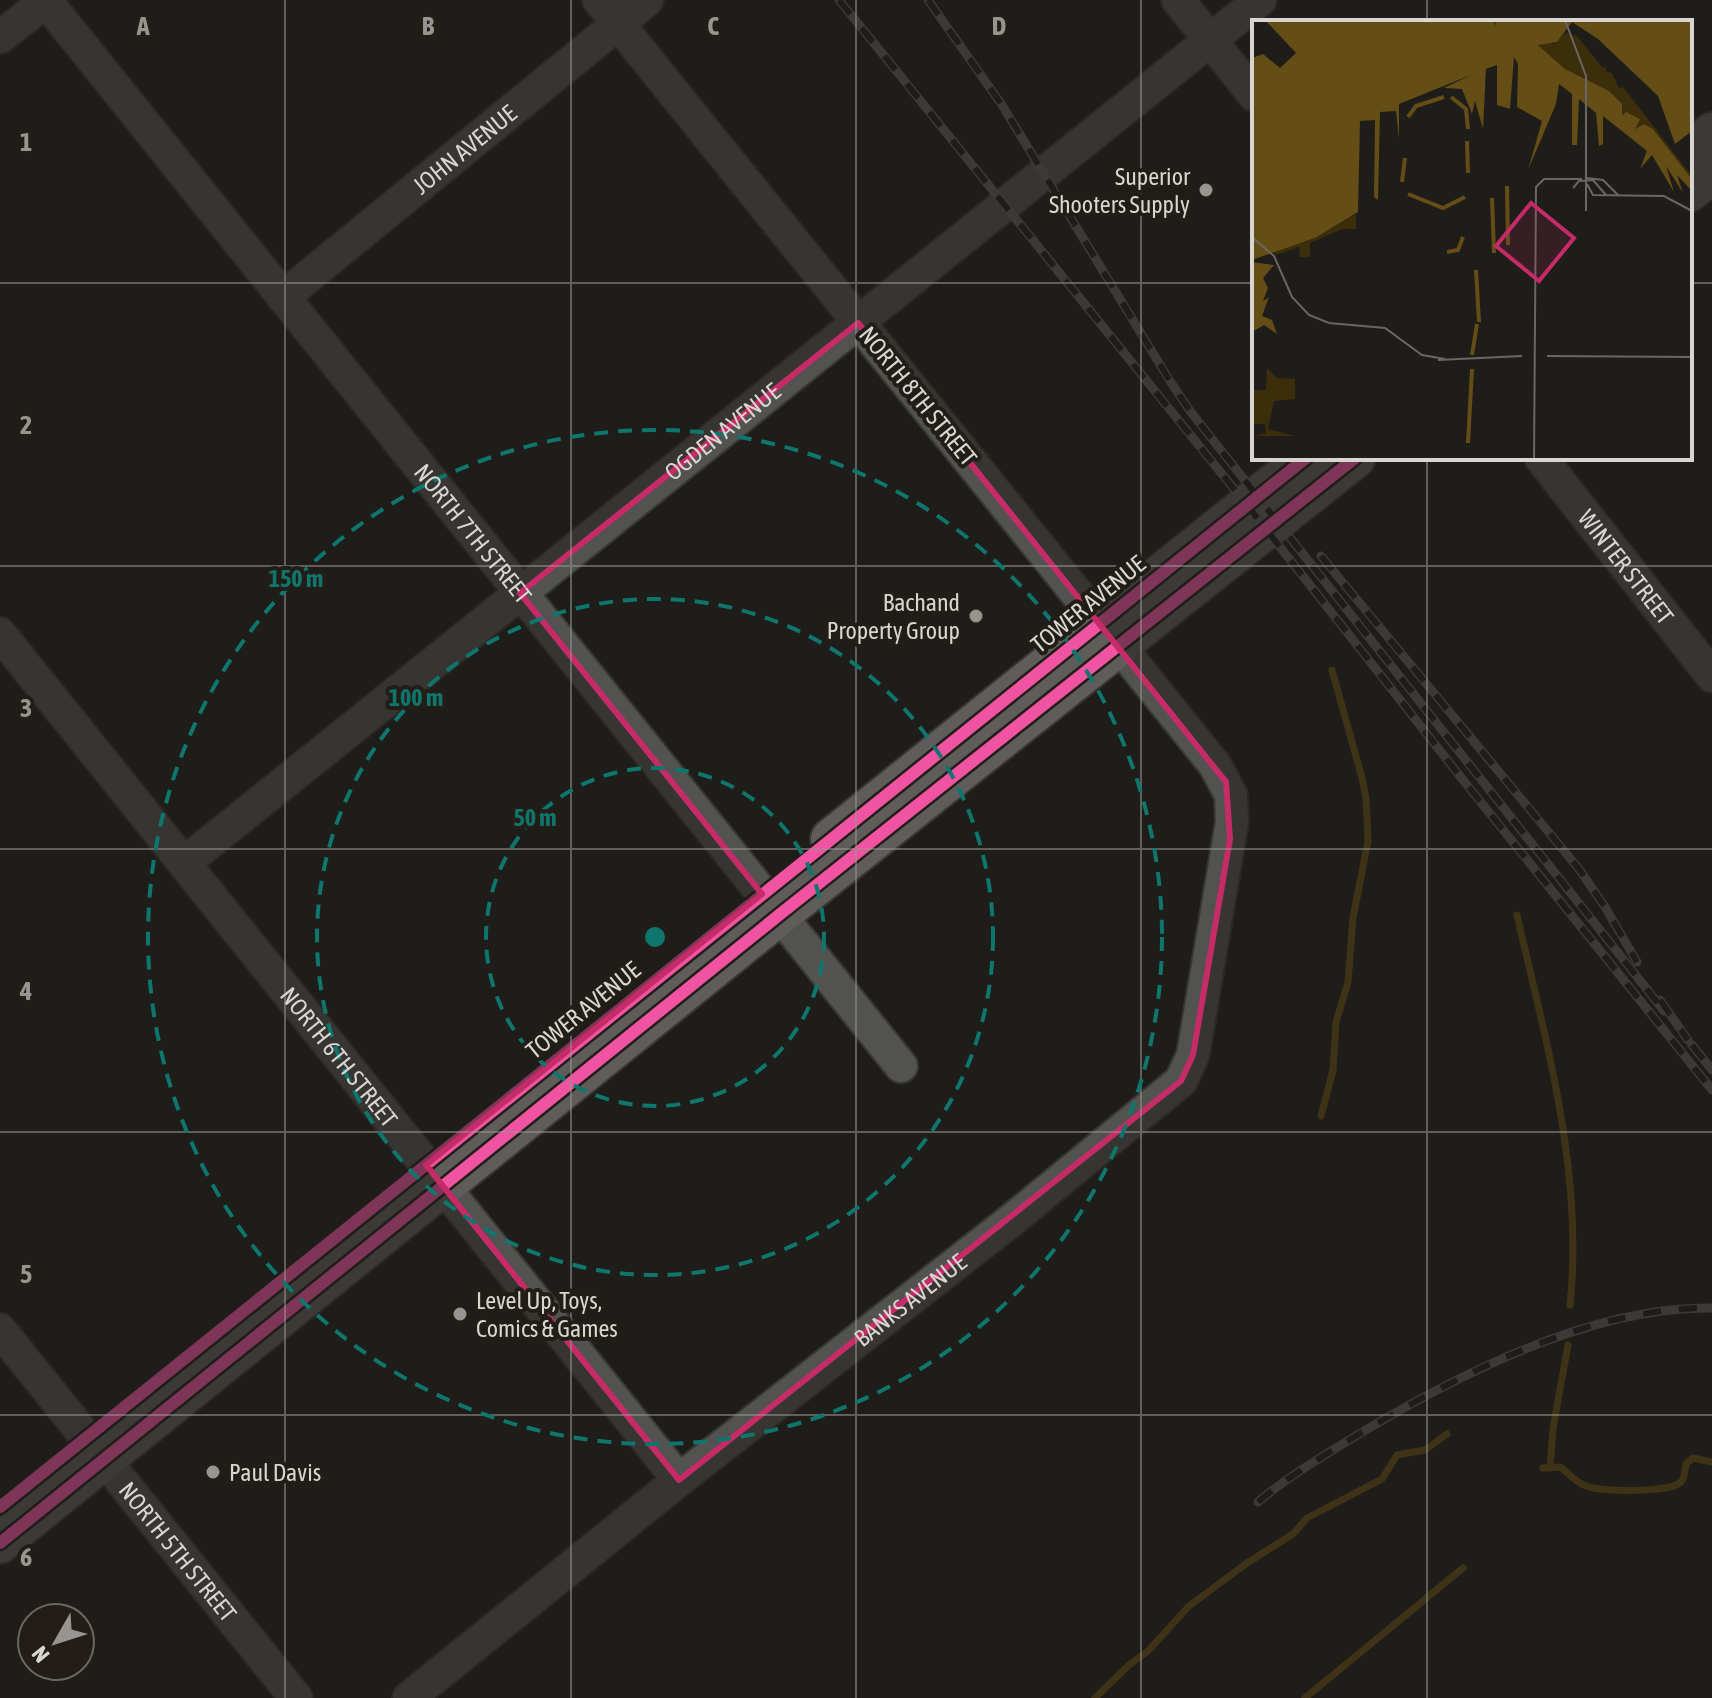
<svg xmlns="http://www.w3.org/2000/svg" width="1712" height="1698" viewBox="0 0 1712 1698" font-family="'Asap Condensed',sans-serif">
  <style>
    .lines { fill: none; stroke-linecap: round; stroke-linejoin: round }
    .stream { stroke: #644e15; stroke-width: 7 }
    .minor-casing { stroke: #383734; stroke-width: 36 }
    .major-casing { stroke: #383734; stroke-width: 44 }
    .minor { stroke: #525251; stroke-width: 32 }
    .major { stroke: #5e5d5b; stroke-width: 40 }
    .rail-casing { stroke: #5d5d5b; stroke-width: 9 }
    .rail { stroke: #221e17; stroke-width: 6; stroke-dasharray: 18; stroke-linecap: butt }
    .cycleway-casing { stroke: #221e17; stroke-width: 17 }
    .cycleway { stroke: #f153a3; stroke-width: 12 }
    .marked { fill: none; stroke: #c42b67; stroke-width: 6; stroke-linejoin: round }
    .grid { fill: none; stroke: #979591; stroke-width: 2; stroke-opacity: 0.55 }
    .ring { fill: none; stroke: #0f766e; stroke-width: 4; stroke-dasharray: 14 10 }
    .poi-dot { fill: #979591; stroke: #221e17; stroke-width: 3 }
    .labels { text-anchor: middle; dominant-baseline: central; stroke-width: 8; stroke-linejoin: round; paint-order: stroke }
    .street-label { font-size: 24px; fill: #d8d6d1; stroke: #221e17 }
    .poi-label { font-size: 24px; fill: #d8d6d1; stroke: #221e17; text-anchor: end }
    .inset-river { fill: none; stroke: #644e15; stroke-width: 4 }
    .inset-road { fill: none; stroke: #696763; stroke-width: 2 }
    .view { fill: #c42b67; fill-opacity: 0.15; stroke: #c42b67; stroke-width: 4 }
    .inset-edge { fill: none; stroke: #d8d6d1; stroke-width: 4 }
    .grid-label { font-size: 26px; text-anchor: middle; font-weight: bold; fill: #979591; stroke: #221e17; stroke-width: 8; stroke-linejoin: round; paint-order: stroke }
    .centre { fill: #0f766e; stroke: #221e17; stroke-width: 4 }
    .ring-label { font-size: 24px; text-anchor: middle; font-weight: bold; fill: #0f766e; stroke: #221e17; stroke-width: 8; stroke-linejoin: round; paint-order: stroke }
  </style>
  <rect width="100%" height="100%" fill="#1f1d1a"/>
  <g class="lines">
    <g class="stream">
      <path d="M1517 915C1546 1042 1584 1173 1570 1305"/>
      <polyline points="1321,1116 1333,1070 1336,1022 1348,982 1353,918 1368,841 1366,798 1362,778 1332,670"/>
      <path d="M1543 1468 1560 1467C1569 1473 1575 1482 1586 1486 1600 1492 1670 1493 1681 1482 1685 1477 1685 1470 1686 1464L1693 1458 1712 1462"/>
      <polyline points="1550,1468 1553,1428 1568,1345"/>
      <polyline points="1095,1698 1129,1665 1148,1651 1189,1606 1247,1563 1293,1534 1307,1518 1382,1479 1397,1455 1425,1450 1447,1434"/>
      <polyline points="1305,1698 1463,1568"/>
    </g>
    <g class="minor-casing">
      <g id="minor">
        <path id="s1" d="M45 0 901 1066"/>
        <polyline points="1178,0 1254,95"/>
        <polyline points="0,37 46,1"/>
        <path id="s2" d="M283 297 647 0"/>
        <path id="s3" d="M1541 458 1712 676"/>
        <path id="s4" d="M0 634 679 1480"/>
        <path id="s5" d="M184 863 1260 0"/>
        <path id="s6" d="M0 1330 296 1698"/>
        <path id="s7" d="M409 1698 679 1480 1013 1219 1181 1081 1193 1055 1232 822 1231 795 1215 765 599 0"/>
      </g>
    </g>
    <g class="major-casing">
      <g id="major">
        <polyline points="1690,151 1712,133"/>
        <polyline points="1690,191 1712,173"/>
        <polyline points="831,839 1306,458"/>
        <polyline points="0,1543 779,915 1355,458"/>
      </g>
    </g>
    <use href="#minor" class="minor"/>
    <use href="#major" class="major"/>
    <g class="rail-casing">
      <g id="rail">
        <polyline points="839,0 1247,505 1463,780 1712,1090"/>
        <polyline points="928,0 1002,105 1170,381 1190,411 1664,1011"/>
        <polyline points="1321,556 1579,869 1605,907 1637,962"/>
        <polyline points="1660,1000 1688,1040"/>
        <polyline points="1692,1045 1712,1070"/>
        <path d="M1258 1502C1287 1477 1322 1457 1354 1437 1455 1376 1591 1306 1712 1308"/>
      </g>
    </g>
    <use href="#rail" class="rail"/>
    <g class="cycleway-casing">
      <g id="cycleway">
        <polyline points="0,1507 1306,458"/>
        <polyline points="0,1543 779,915 1355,458"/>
      </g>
    </g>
    <use href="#cycleway" class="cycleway"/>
  </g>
  <path d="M0 0H1712V1698H0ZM858 323 1226 782 1230 839 1193 1055 1181 1081 679 1480 426 1165 762 894 520 593Z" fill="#1f1d1a" fill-opacity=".55" fill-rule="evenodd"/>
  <path class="marked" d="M858 323 1226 782 1230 839 1193 1055 1181 1081 679 1480 426 1165 762 894 520 593Z"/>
  <path class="grid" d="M285 0V1698M571 0V1698M856 0V1698M1141 0V1698M1427 0V22M0 283H1254M1690 283H1712M1427 458V1698M0 566H1712M0 849H1712M0 1132H1712M0 1415H1712"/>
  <g class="ring">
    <circle cx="655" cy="937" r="169"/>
    <circle cx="655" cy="937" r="338"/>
    <circle cx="655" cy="937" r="507"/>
  </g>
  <g class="poi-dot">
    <circle cx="1206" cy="190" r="8"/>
    <circle cx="976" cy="616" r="8"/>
    <circle cx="460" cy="1314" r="8"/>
    <circle cx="213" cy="1472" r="8"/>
  </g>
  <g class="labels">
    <g class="street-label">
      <text stroke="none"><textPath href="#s2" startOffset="234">JOHN AVENUE</textPath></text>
      <text transform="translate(918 396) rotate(51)">NORTH 8TH STREET</text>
      <text stroke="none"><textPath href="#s5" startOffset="690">OGDEN AVENUE</textPath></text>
      <text stroke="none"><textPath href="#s1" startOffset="684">NORTH 7TH STREET</textPath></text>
      <text stroke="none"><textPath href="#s3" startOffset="138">WINTER STREET</textPath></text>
      <text transform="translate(1088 604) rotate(-39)">TOWER AVENUE</text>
      <text transform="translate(583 1010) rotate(-39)">TOWER AVENUE</text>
      <text stroke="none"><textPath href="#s4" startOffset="542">NORTH 6TH STREET</textPath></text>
      <text stroke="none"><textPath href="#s7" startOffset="640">BANKS AVENUE</textPath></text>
      <text stroke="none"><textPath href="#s6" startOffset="284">NORTH 5TH STREET</textPath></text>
    </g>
    <g class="poi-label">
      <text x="1190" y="176">Superior<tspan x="1190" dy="28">Shooters Supply</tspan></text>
      <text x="960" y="602">Bachand<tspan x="960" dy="28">Property Group</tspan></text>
      <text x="476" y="1300" text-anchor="start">Level Up, Toys,<tspan x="476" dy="28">Comics &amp; Games</tspan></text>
      <text x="229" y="1472" text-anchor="start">Paul Davis</text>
    </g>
  </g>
  <g transform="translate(1252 20)">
    <rect width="440" height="440" fill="#1f1d1a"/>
    <path d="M313 13 325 16 351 48 355 46 353 51 360 53 367 69 371 67 440 156V159L401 109 392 104 382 109 381 99 374 92 370 96 357 71 313 49 286 25 290 20 302 24ZM104 194V209H90L58 223V237H48L47 227 20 236 31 226 65 217ZM15 348 25 358 43 359V379L22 381 16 409 43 416H0L14 413 13 404H0V370H14Z" fill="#3c2e0b"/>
    <path d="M13 0H241L244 6 243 0H440V111L423 124 406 76 346 19 320 2 305 22 286 25 313 49 357 71 370 84V96L374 92 388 99 383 109 392 104 401 109 439 158 440 171 425 155 431 173 414 146 422 172 400 135 388 149 395 131 351 96V124L347 126 344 93 327 79 325 125H320V74L307 64 304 84 276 150 290 101 265 87 266 44 262 37 258 89 245 85V46L234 49 231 109 223 81 220 94 210 69 192 68 219 55 147 84V119L144 91 128 92 126 180 122 177 123 100 108 101 106 192 65 217 0 240V38L11 34 28 48 44 33ZM0 242 22 245 11 258 16 268 11 281 17 277 10 296 20 300 25 314 12 305 0 312Z" fill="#644e15"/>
    <path d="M245 45V85L241 51 233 85 234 49Z" fill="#1f1d1a"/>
    <path class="inset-river" d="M199 77 214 89 216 109M156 97 164 86 192 77M215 121 216 153M150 162 153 138M255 166 256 225M156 174 191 188 213 177M240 178 242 233M195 232 206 230 211 217M224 250 227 302M220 335 225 304M216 423 220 349"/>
    <path class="inset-road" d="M313 0 334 56V191M335 158 351 160 366 175M335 164 341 175 412 176 440 191M321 168 327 161 341 160 354 175M0 217 22 236 40 277 57 295 77 303 133 308 170 335 193 339M295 336 440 337M186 340 270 336M282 440 284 167 292 159H330"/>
    <path class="view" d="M279 183 322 218 287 261 244 226Z"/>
    <rect width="440" height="440" class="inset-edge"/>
  </g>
  <g class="grid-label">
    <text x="143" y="35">A</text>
    <text x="428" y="35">B</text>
    <text x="713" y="35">C</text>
    <text x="999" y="35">D</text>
    <text x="26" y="151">1</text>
    <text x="26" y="434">2</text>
    <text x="26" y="717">3</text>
    <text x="26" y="1000">4</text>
    <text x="26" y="1283">5</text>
    <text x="26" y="1566">6</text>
  </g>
  <circle cx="655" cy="937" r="12" class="centre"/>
  <g class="ring-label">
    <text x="296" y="587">150 m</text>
    <text x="416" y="706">100 m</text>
    <text x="535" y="826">50 m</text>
  </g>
  <g transform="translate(56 1642) rotate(231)"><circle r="38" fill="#221e17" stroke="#6b6861" stroke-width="2"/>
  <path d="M0-6L14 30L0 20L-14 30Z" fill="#979591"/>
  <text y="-12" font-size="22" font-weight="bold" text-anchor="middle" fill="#d8d6d1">N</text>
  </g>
</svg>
